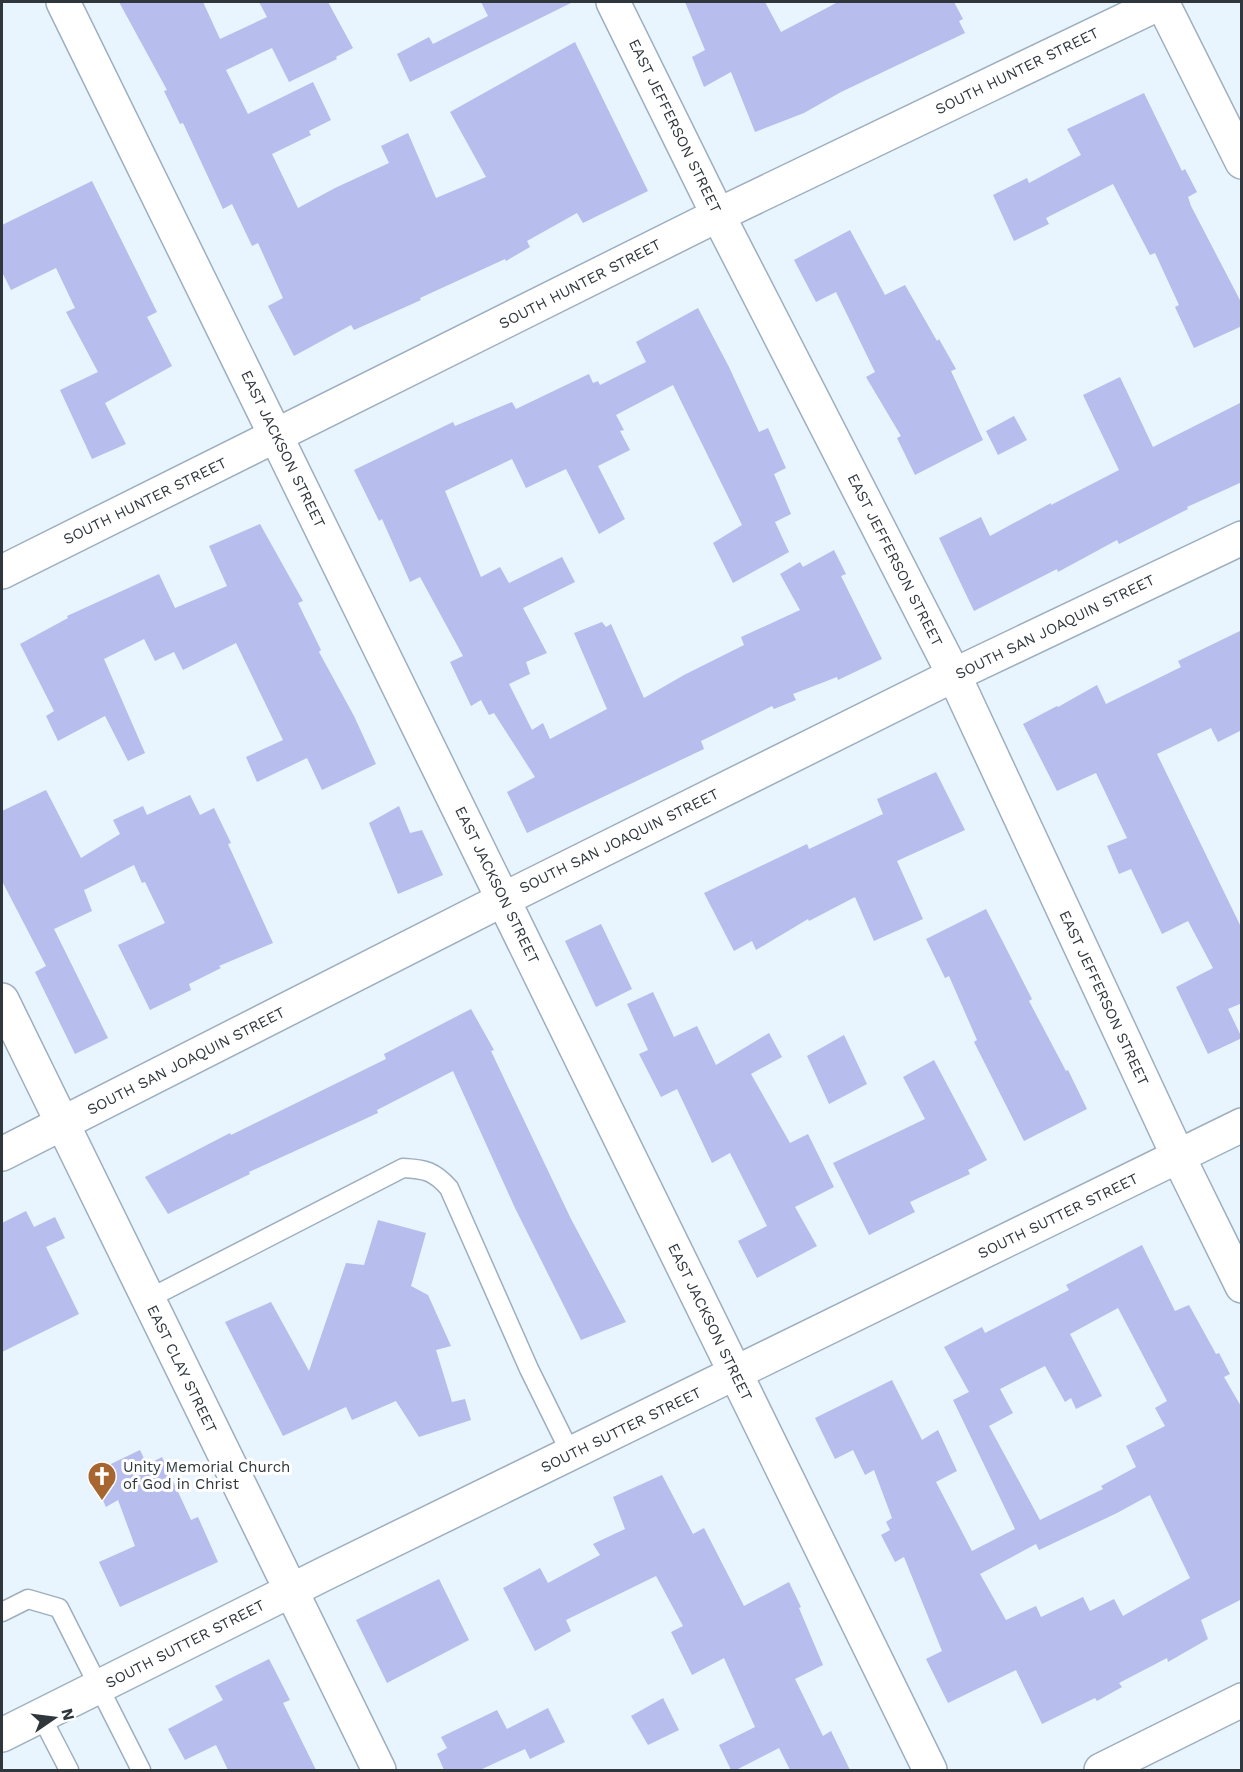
<svg xmlns="http://www.w3.org/2000/svg" width="1243" height="1772" viewBox="0 0 1243 1772" font-family="'Work Sans',sans-serif">
  <style>
    .building { fill: #b7bded; fill-rule: evenodd }
    .lines { fill: none; stroke-linecap: round; stroke-linejoin: round }
    .service-casing { stroke: #9dafbf; stroke-width: 21 }
    .minor-casing { stroke: #9dafbf; stroke-width: 36 }
    .tertiary-casing { stroke: #9dafbf; stroke-width: 36 }
    .service { stroke: #fff; stroke-width: 18 }
    .minor { stroke: #fff; stroke-width: 33 }
    .tertiary { stroke: #fff; stroke-width: 33 }
    .labels { text-anchor: middle; dominant-baseline: central; stroke-width: 6; stroke-linejoin: round; paint-order: stroke }
    .street-label { font-size: 15px; fill: #2f373d; stroke: #fff }
    .poi-label { font-size: 15px; fill: #2f373d; stroke: #fff; text-anchor: start }
  </style>
  <rect width="100%" height="100%" fill="#e8f4fe"/>
  <g class="building">
    <polygon points="119,2 203,2 220,39 267,17 259,2 328,2 353,48 336,57 337,59 289,82 272,48 226,70 248,114 313,82 331,120 309,131 311,135 272,154 298,208 335,188 389,163 381,146 408,133 436,198 486,177 450,112 575,42 648,191 583,223 577,213 527,241 530,247 506,261 505,259 420,298 421,300 354,330 351,325 294,356 268,306 283,298 258,243 252,246 232,204 223,209 183,123 180,124 164,91 167,90"/>
    <polygon points="481,2 573,2 410,82 397,54 429,37 433,44 488,16"/>
    <polygon points="685,2 765,2 781,32 838,2 954,2 963,19 959,21 965,33 841,92 804,113 755,132 731,72 704,87 692,57 705,50"/>
    <polygon points="1144,93 1182,171 1185,169 1197,192 1188,197 1191,206 1242,304 1242,326 1194,348 1175,307 1179,305 1155,253 1150,255 1113,184 1046,218 1049,224 1014,241 993,195 1027,178 1029,183 1081,155 1067,129"/>
    <polygon points="92,181 157,312 147,317 172,366 105,403 126,444 92,459 60,390 98,372 66,312 75,308 56,268 11,290 2,272 2,225"/>
    <polygon points="850,230 885,295 905,285 937,341 939,339 956,369 951,371 983,440 915,475 897,438 901,436 866,377 875,372 836,292 816,302 794,260"/>
    <polygon points="698,308 729,367 759,432 768,428 786,468 774,474 791,514 775,522 789,552 733,583 713,543 742,525 673,385 616,415 624,430 620,431 630,450 598,466 625,519 599,534 566,469 526,488 512,459 445,491 481,577 500,567 509,583 562,557 575,582 523,608 547,653 526,662 530,674 509,684 532,730 543,723 550,739 607,709 574,633 602,622 606,627 611,624 644,698 684,675 744,645 741,637 800,610 780,574 800,562 803,567 834,550 846,574 841,576 882,659 838,680 837,677 793,694 796,700 774,709 772,706 701,741 704,749 527,833 507,792 535,777 494,713 489,715 481,700 471,706 450,662 463,656 420,577 410,582 382,519 379,521 354,470 453,422 455,426 512,402 516,409 589,374 593,383 598,381 600,385 646,362 636,342"/>
    <polygon points="1120,377 1153,447 1242,402 1242,482 1187,507 1188,509 1119,544 1117,540 1058,572 1057,569 974,611 939,538 981,517 990,536 1051,503 1051,505 1119,470 1083,395"/>
    <polygon points="1014,416 1027,440 998,455 986,431"/>
    <polygon points="260,524 303,601 298,603 321,650 319,652 354,716 376,764 322,790 307,758 257,782 246,757 283,740 236,643 183,670 174,652 155,661 144,639 104,659 145,753 128,761 105,716 58,741 46,716 54,711 20,644 68,618 67,616 159,574 175,608 227,586 209,546"/>
    <polygon points="1242,630 1242,730 1218,742 1211,728 1157,754 1242,929 1242,1003 1228,1009 1242,1038 1208,1054 1176,987 1213,968 1188,921 1162,934 1131,869 1119,874 1107,846 1127,838 1096,773 1057,791 1023,724 1057,706 1058,707 1097,685 1106,704 1181,667 1178,661"/>
    <polygon points="936,772 965,830 897,861 923,919 874,941 855,897 809,921 808,919 756,950 752,941 734,951 704,893 807,844 809,849 883,814 877,799"/>
    <polygon points="46,790 81,858 120,834 113,820 143,806 147,815 190,795 200,815 214,808 231,843 228,844 273,943 219,966 221,968 189,984 191,990 150,1010 118,945 165,923 145,882 142,883 134,865 84,890 92,911 54,929 108,1038 75,1054 35,972 46,966 2,881 2,811"/>
    <polygon points="399,806 410,833 422,830 443,875 398,894 369,823"/>
    <polygon points="986,909 1032,999 1029,1001 1066,1071 1068,1070 1087,1109 1024,1141 974,1042 977,1040 949,976 945,978 926,939"/>
    <polygon points="601,924 632,989 596,1007 565,941"/>
    <polygon points="653,992 674,1037 697,1026 716,1065 769,1033 782,1057 751,1074 790,1143 808,1134 834,1187 795,1207 817,1246 757,1278 738,1241 767,1226 730,1153 712,1163 677,1089 661,1097 639,1054 648,1050 627,1004"/>
    <polygon points="471,1009 494,1050 491,1051 571,1219 626,1322 581,1340 515,1208 453,1071 377,1110 378,1113 249,1172 250,1174 168,1214 145,1177 230,1133 231,1135 386,1059 384,1054"/>
    <polygon points="844,1035 867,1084 829,1104 807,1056"/>
    <polygon points="934,1060 987,1160 968,1170 970,1174 910,1202 915,1212 869,1235 833,1163 925,1119 903,1077"/>
    <polygon points="26,1211 34,1227 55,1217 65,1238 46,1247 79,1314 2,1352 2,1223"/>
    <polygon points="378,1220 426,1233 411,1286 428,1295 451,1346 436,1350 452,1402 465,1399 471,1420 419,1437 396,1401 352,1420 346,1407 283,1436 225,1322 271,1302 309,1371 346,1263 364,1265"/>
    <path d="M1142 1245 1175 1311 1189 1305 1216 1354 1219 1353 1230 1374 1224 1377 1242 1408V1599L1201 1620 1208 1639 1168 1662 1167 1658 1119 1683 1122 1687 1097 1701 1095 1698 1042 1724 1016 1670 948 1703 926 1659 942 1651 904 1557 895 1562 881 1535 890 1530 886 1522 892 1518 874 1470 865 1475 853 1450 835 1459 815 1418 892 1380 922 1440 938 1430 957 1471 936 1482 972 1551 1015 1529 953 1400 969 1392 944 1347 982 1327 985 1333 1069 1290 1066 1285ZM1118 1308 1167 1401 1155 1408 1165 1426 1126 1446 1136 1467 1101 1486 1103 1489 1040 1520 989 1426 1013 1413 1000 1389 1045 1366 1065 1402 1071 1398 1076 1409 1102 1396 1070 1334ZM1150 1495 1190 1578 1123 1616 1114 1599 1090 1611 1083 1597 1041 1617 1036 1606 1006 1620 980 1574 1036 1544 1039 1550 1117 1513Z"/>
    <polygon points="140,1450 147,1465 162,1457 191,1520 198,1517 218,1562 120,1607 99,1562 135,1546 118,1500 106,1507 90,1474"/>
    <polygon points="662,1475 693,1534 704,1528 744,1606 789,1582 801,1607 799,1608 823,1665 795,1679 823,1736 831,1731 850,1770 790,1770 779,1748 736,1770 731,1770 719,1745 755,1727 724,1658 692,1675 671,1632 683,1626 656,1576 566,1620 571,1631 535,1651 503,1588 540,1568 548,1583 600,1555 593,1544 625,1529 613,1497"/>
    <polygon points="439,1579 469,1640 387,1683 356,1620"/>
    <polygon points="269,1659 290,1700 283,1703 316,1770 228,1770 216,1745 185,1760 168,1729 223,1700 215,1686"/>
    <polygon points="663,1698 679,1730 648,1745 631,1716"/>
    <polygon points="548,1708 565,1742 530,1759 525,1749 480,1770 444,1770 437,1754 447,1748 441,1737 497,1710 507,1729"/>
  </g>
  <g class="lines">
    <g class="service-casing">
      <g id="service">
        <path d="M148 1299 403 1168C425 1169 434 1171 449 1188L529 1369 571 1454"/>
        <polyline points="2,1612 28,1599 59,1608 141,1770"/>
        <polyline points="41,1716 69,1770"/>
      </g>
    </g>
    <g class="minor-casing">
      <g id="minor">
        <polyline points="63,2 930,1770"/>
        <polyline points="613,2 718,215 954,675 1178,1156 1242,1286"/>
        <polyline points="1162,2 1242,162"/>
        <polyline points="2,572 718,215 1162,2"/>
        <polyline points="2,1000 379,1770"/>
        <polyline points="2,1735 324,1574 1242,1125"/>
      </g>
    </g>
    <g class="tertiary-casing">
      <g id="tertiary">
        <polyline points="2,1154 504,899 954,675 1242,538"/>
        <polyline points="1101,1770 1242,1700"/>
      </g>
    </g>
    <use href="#service" class="service"/>
    <use href="#minor" class="minor"/>
    <use href="#tertiary" class="tertiary"/>
  </g>
  <defs>
    <g id="church-pin" transform="scale(1.5)"><path d="M0 17L-7.5 6A9.5 9.5 0 1 1 7.5 6Z" fill="#a76630" stroke="#fff"/><path d="M-1.2-6h2.4v3.5h3.3v2.4h-3.3V6h-2.4V-.1h-3.3v-2.4h3.3Z" fill="#fff"/></g>
  </defs>
  <g fill-rule="evenodd">
    <use href="#church-pin" x="102" y="1476"/>
  </g>
  <g class="labels">
    <g class="street-label">
      <text transform="translate(1017 71) rotate(-26)">SOUTH HUNTER STREET</text>
      <text transform="translate(675 126) rotate(64)">EAST JEFFERSON STREET</text>
      <text transform="translate(580 284) rotate(-27)">SOUTH HUNTER STREET</text>
      <text transform="translate(283 449) rotate(64)">EAST JACKSON STREET</text>
      <text transform="translate(145 501) rotate(-26)">SOUTH HUNTER STREET</text>
      <text transform="translate(895 560) rotate(63)">EAST JEFFERSON STREET</text>
      <text transform="translate(1055 627) rotate(-26)">SOUTH SAN JOAQUIN STREET</text>
      <text transform="translate(619 841) rotate(-26)">SOUTH SAN JOAQUIN STREET</text>
      <text transform="translate(497 885) rotate(64)">EAST JACKSON STREET</text>
      <text transform="translate(1104 998) rotate(65)">EAST JEFFERSON STREET</text>
      <text transform="translate(186 1061) rotate(-27)">SOUTH SAN JOAQUIN STREET</text>
      <text transform="translate(1058 1216) rotate(-26)">SOUTH SUTTER STREET</text>
      <text transform="translate(710 1322) rotate(64)">EAST JACKSON STREET</text>
      <text transform="translate(182 1369) rotate(64)">EAST CLAY STREET</text>
      <text transform="translate(621 1430) rotate(-26)">SOUTH SUTTER STREET</text>
      <text transform="translate(185 1644) rotate(-27)">SOUTH SUTTER STREET</text>
    </g>
    <g class="poi-label">
      <text x="123" y="1467">Unity Memorial Church<tspan x="123" dy="17">of God in Christ</tspan></text>
    </g>
  </g>
  <rect width="1243" height="1772" fill="none" stroke="#2f373d" stroke-width="6"/>
  <g transform="translate(54 1718) rotate(76)" stroke="#ffffff" stroke-width="4.5" paint-order="stroke">
  <path d="M0-4.5L10 22L0 15L-10 22Z" fill="#2f373d"/>
  <text y="-9" font-size="16" font-weight="bold" text-anchor="middle" fill="#2f373d">N</text>
  </g>
</svg>
